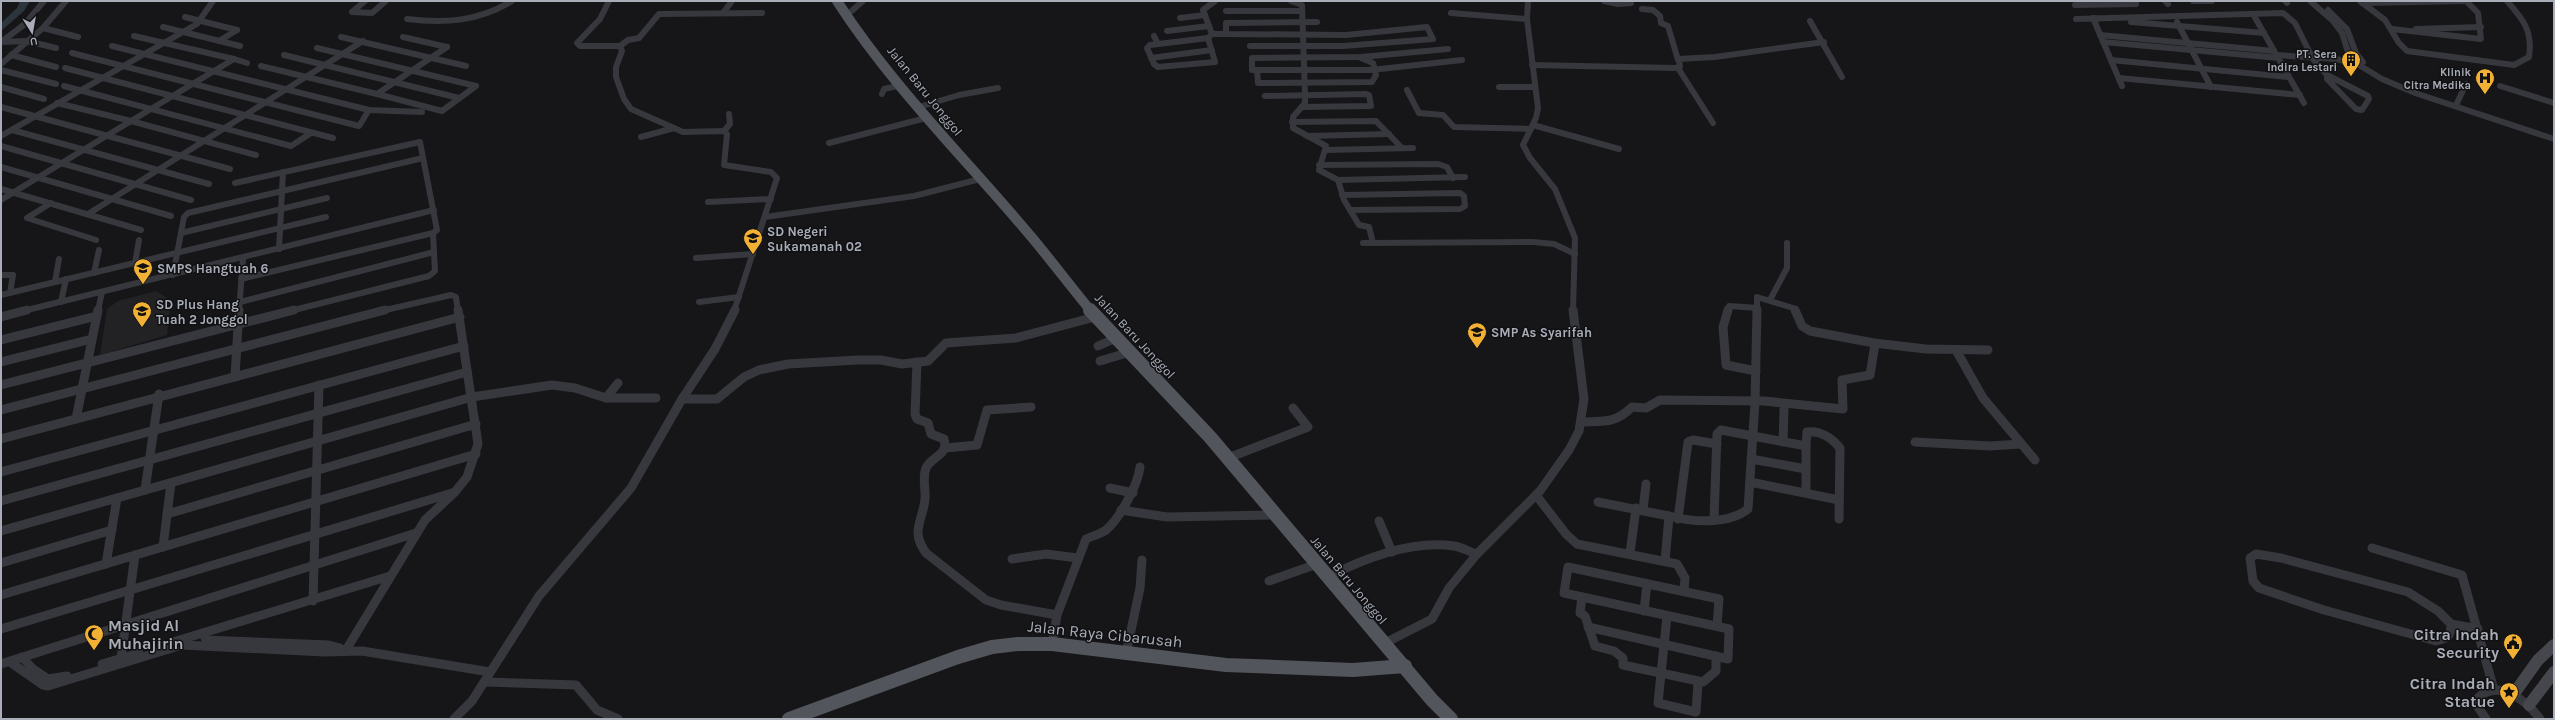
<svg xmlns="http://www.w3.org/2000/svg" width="2555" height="720" viewBox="0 0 2555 720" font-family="Karla,sans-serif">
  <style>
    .built { fill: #222225 }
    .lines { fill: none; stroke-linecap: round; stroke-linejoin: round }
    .river { fill: #2c353c; fill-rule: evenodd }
    .street-far1 { stroke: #37383d; stroke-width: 6 }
    .street { stroke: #37383d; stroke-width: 9 }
    .secondary { stroke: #45474d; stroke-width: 12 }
    .primary-far1 { stroke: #53555c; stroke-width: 10 }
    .primary { stroke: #53555c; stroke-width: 14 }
    .labels { text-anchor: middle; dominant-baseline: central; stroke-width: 3; stroke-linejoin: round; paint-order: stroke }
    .far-poi-label { font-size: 11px; font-weight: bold; fill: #a8adb8; stroke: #111113; text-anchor: end }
    .street-label { font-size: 13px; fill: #a8adb8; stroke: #111113 }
    .poi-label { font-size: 13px; font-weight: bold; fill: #a8adb8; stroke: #111113; text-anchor: start }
    .near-poi-label { font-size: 16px; font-weight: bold; fill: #a8adb8; stroke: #111113; text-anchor: end }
    .near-street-label { font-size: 16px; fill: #a8adb8; stroke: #111113 }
  </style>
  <rect width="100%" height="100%" fill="#161618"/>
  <polygon class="built" points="156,291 167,298 170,309 167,335 100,355 107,309 118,301"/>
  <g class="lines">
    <polygon class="river" points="20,1 30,1 24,11 1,31 1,23 17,8"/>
    <g class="street-far1">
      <polyline points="365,1 352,12 372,13 386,1"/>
      <polyline points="609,1 600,19 577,43 580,46 620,46 622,51 616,67 616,77 624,99 631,109 683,132 724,131 727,134 724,165 771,172 777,178 734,311"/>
      <polyline points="1215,1 1203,10 1212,34 1226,34"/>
      <polyline points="1291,1 1302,5 1305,95 1305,103 1293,117 1293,128 1326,146 1319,170 1338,180 1344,200 1359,225 1369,227 1373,243"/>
      <polyline points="1528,1 1527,19 1538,108 1536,118 1523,145 1530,158 1555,189 1575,238 1573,311"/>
      <polyline points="1604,1 1618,4 1631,3"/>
      <polyline points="2165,1 2168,4"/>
      <polyline points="2193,1 2212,1"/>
      <polyline points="2285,1 2287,3"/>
      <polyline points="2310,1 2332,20 2342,33 2349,55 2359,65 2382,79 2415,93 2554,139"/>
      <path d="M2360 1 2385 20 2399 43 2407 51 2514 65 2529 57C2533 31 2523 19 2507 1"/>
      <polyline points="2362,3 2466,1"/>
      <polyline points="2075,5 2136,4 2136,1"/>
      <polyline points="1642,9 1653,10 1660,16 1661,23 1668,26 1678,60"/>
      <polyline points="2328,10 2347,29 2356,53 2363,62"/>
      <polyline points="1226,11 1302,11"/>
      <polyline points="723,13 732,1"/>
      <polyline points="1451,13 1527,19"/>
      <polyline points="2253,14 2304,103"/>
      <polyline points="847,15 863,1"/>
      <polyline points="185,17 237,30"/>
      <polyline points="1180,18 1205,15"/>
      <path d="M407 19C445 24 479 21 512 1"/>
      <polyline points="2076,19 2283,13 2295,23 2313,59 2327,75"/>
      <polyline points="2098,19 2093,18 2122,86"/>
      <polyline points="1810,21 1842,77"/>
      <polyline points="2131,22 2264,33"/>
      <polyline points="2177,22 2211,87"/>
      <polyline points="163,27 240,46"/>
      <polyline points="43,28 78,37"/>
      <polyline points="2392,29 2481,39 2478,13 2466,1"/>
      <polyline points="2416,29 2481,27"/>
      <polyline points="1167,31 1209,26"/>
      <polyline points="2100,35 2274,51"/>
      <polyline points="1154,36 1158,44"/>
      <polyline points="341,37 466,66"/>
      <polyline points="403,37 447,47"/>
      <polygon points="1208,38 1215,62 1158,67 1154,64 1147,48 1150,45"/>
      <polyline points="1208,38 1212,34"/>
      <polyline points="219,41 237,30"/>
      <polyline points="1,42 25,24 44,1"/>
      <polyline points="1,42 27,41 56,48"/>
      <polyline points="2103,42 2279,58"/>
      <polyline points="112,46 369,110 422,112"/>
      <polyline points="620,46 628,40 639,38 659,14 762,13"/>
      <polyline points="1250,46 1343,46 1433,39 1427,27 1346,35 1226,34 1226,23 1317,22"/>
      <polyline points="317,48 476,86 442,111 377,94"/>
      <polyline points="1448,49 1361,57 1252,58 1252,70 1371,70 1462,60"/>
      <polyline points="72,53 359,126 369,110"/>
      <polyline points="11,55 56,67"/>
      <polyline points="284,55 459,98"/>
      <polyline points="2276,55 2336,59 2359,65"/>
      <polyline points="1151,58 1212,50"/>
      <polyline points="234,59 247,63"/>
      <polyline points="2111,60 2289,77"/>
      <polyline points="1,64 43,28 66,1"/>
      <polyline points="1532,65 1675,68 1680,67 1679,59 1715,57 1824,42"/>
      <polyline points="261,66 377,94 447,47"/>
      <polyline points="65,68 333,138"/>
      <polyline points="1678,68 1713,123"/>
      <polyline points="1,70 56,84"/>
      <polyline points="1257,70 1258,83 1372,82 1376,75 1373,63 1361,58"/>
      <polygon points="2327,75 2368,96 2369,99 2362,110 2356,109 2327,79"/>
      <polyline points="2119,78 2300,95"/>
      <polyline points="64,86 291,146 311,133"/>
      <polyline points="2500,86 2554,103"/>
      <polyline points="1,87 44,99"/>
      <polyline points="1499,87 1535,87"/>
      <polyline points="1407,90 1419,113 1443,115 1454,127 1531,129"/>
      <polyline points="882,94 884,89 901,85"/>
      <polyline points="1265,96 1366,94 1369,95 1371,106 1302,107"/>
      <polyline points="57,103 131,121 234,59 134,36"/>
      <polyline points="2457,103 2466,84"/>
      <polyline points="1,107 230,169"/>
      <polyline points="919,107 959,95 998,88"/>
      <polyline points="1292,122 1376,121 1402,148"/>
      <polyline points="1533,125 1619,149"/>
      <polyline points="12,130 209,184"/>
      <polyline points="724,131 730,124 729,114"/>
      <polyline points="1,136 197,24 213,1"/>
      <polyline points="1307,136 1389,134"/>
      <polyline points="641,137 674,128"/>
      <polyline points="829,143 926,118"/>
      <polyline points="1,146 191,200"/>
      <polyline points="1326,150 1413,148"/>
      <polyline points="1319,165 1438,164 1447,167 1453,178"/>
      <polyline points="1,167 171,216"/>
      <polyline points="1338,180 1465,177"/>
      <polyline points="235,183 420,142 437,230 433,233 241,279"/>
      <polyline points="1,189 141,230"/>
      <polyline points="1342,195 1460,193 1464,196 1465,206 1460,209 1350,210"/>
      <polyline points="1,200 131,121 256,155"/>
      <polyline points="708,202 771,199"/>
      <polyline points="51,203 27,218 96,240"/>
      <polyline points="88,214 363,41"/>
      <polyline points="765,217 914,196 980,179"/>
      <polyline points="181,233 327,198"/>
      <polyline points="1363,243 1533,242 1554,244 1575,254"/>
      <polyline points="279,249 283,172"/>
      <polyline points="696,258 753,254"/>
      <polyline points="135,263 139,240"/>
      <polyline points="94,273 99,250"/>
      <polyline points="1,275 13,275 10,293"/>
      <polyline points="173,275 184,217 188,213 423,158"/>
      <polyline points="55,282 59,259"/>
      <polyline points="1,295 326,217"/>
      <polyline points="1770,300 1787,268 1787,243"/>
      <polyline points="61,302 66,279"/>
      <polyline points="240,302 434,252"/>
      <polyline points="699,302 739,297"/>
      <polyline points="23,311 434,210"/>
      <polyline points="98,311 102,292"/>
      <polyline points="239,311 243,258"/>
      <polyline points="290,311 429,276 435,271 433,233"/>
      <polyline points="381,311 451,295 456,297 458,311"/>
      <polyline points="1727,311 1729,306 1758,308"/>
      <polyline points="1757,311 1757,297 1793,308 1796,311"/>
    </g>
    <g class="street">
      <polyline points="1728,310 1723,327 1726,365 1756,371"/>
      <polyline points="1795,310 1802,326 1810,331 1874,343 1926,349 1988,350"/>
      <polyline points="1,317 27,310"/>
      <polyline points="1,340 97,316"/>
      <polyline points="1098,346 1116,338"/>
      <polyline points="1956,350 1983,398 2035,460"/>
      <polyline points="1100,361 1130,352"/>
      <polyline points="1,362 92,339"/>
      <path d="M917 362 915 414 917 419 928 423 931 434 944 439C949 455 932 456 926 468 922 478 926 489 925 499 924 511 918 522 918 533 918 541 922 547 926 553L986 600 1001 605 1057 615"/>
      <polyline points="235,377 239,310"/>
      <polyline points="1,385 294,310"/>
      <polyline points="606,398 618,383"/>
      <polyline points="682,399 717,399 744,377 759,370 788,364 858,360 881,360 902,364 928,361 946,343 1016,338 1095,317"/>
      <polyline points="1,410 385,310"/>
      <polyline points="76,419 98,310"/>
      <path d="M1581 422C1603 421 1615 424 1632 407L1646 408 1660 400 1764 401 1843 409 1842 380 1870 375 1875 344"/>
      <polyline points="1,439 460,317"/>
      <polyline points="1783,442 1784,409"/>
      <polyline points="1915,442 1990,446 2021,444"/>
      <path d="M1806 446 1807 432C1820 430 1832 438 1840 448L1839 519"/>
      <polyline points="945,448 977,445 987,410 1031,407"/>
      <polyline points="1228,458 1308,427 1293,408"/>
      <polyline points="1751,459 1806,469"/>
      <polyline points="1,472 464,346"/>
      <polyline points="1750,482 1839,500"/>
      <polyline points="1110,488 1133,493"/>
      <polyline points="145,490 159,394"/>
      <polyline points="1536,495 1566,534 1577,544 1677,564 1685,578 1684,591"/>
      <polyline points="1,501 467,372"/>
      <polyline points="1598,502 1669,516"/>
      <polyline points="1121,510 1167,517 1277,515"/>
      <polyline points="1643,510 1646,484"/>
      <polyline points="167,514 476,424"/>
      <polyline points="1678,519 1688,442 1693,440 1717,444"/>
      <polyline points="1714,519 1717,434 1721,430 1806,446 1806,492"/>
      <polyline points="1379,521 1392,552"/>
      <polyline points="1,531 472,397 552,385 575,388 606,398 656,398"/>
      <polyline points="163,547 171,483"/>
      <polyline points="2372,548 2462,575 2494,690"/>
      <polyline points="1630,553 1636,508"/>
      <path d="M2256 554 2281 558 2408 592 2438 611 2451 624C2451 637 2448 638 2436 641L2324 610 2259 588 2253 581 2250 558Z"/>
      <polyline points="1012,559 1046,554 1078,558"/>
      <path d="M1665 561 1669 516C1692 522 1728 525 1748 509L1755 402 1757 310"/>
      <polyline points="1,563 112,530"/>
      <polyline points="106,564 117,498"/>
      <path d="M1328 577C1365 558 1411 540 1454 546 1462 547 1469 552 1477 554"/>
      <polyline points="1269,581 1317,564"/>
      <polyline points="1,595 476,454"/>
      <polyline points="1582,597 1580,613 1585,616 1595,646 1614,651 1623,658 1623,665 1703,682 1716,671 1716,656"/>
      <polyline points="313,601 319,385"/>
      <polyline points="1644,611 1647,584"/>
      <polyline points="1667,616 1658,703 1696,712 1698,683"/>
      <polyline points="2451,624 2478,629"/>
      <polyline points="1588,627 1728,659 1729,629 1564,593 1568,567 1719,599 1717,626"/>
      <polyline points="1,629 452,493"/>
      <polyline points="203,633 206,640 329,645 340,648"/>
      <polyline points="173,642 390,576"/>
      <polyline points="1385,643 1432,619 1449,588 1477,554 1540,491 1569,450 1579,431 1584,399 1573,310"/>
      <path d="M1052 644 1057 615 1086 539C1092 536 1101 534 1106 530 1120 518 1138 485 1140 467"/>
      <polyline points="346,650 425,520 455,492 467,477 478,444 458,310"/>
      <polyline points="1126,654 1140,588 1142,560"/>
      <polyline points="22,657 33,669 48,679 67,676"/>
      <polyline points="121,658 135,555"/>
      <polyline points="10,662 43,685 48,686 182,645 325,652 362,651 490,672"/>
      <polyline points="1,664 416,533"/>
      <polyline points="102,664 139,653"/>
      <polyline points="485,682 576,685 597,710 618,719"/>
      <polyline points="454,719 472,701 539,596 631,488 682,399 715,349 735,310"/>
      <path d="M2486 719 2478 707V698C2498 678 2527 701 2540 719"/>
    </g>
    <g class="secondary">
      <polyline points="2513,695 2538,660 2554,645"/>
      <polyline points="2529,705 2554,672"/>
    </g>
    <path class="primary-far1" d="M837 1C893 88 968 161 1034 240 1053 263 1072 288 1091 311"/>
    <g class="primary">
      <polyline points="1090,310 1210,437 1432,700 1451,719"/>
      <polyline points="789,719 958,657 992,647 1018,644 1052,644 1226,665 1353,670 1405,666"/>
    </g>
  </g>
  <defs>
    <g id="building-pin" transform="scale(1)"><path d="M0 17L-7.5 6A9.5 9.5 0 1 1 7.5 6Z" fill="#f2b134" stroke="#111113"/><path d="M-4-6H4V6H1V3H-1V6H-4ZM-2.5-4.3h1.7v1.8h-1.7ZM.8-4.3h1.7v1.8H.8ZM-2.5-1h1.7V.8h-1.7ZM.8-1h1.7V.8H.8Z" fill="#111"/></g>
    <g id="hospital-pin" transform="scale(1)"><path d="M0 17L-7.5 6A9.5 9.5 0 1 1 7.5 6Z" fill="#f2b134" stroke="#111113"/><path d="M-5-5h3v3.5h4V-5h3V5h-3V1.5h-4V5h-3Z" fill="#111"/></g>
    <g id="school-pin" transform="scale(1)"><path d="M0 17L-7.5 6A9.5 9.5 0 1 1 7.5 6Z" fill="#f2b134" stroke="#111113"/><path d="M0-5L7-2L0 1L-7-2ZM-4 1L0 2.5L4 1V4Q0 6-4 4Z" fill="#111"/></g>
    <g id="mosque-pin" transform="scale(1)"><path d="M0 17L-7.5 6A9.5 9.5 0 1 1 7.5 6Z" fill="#f2b134" stroke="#111113"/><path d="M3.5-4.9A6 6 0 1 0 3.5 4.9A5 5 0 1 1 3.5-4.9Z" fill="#111"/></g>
    <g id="civic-pin" transform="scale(1)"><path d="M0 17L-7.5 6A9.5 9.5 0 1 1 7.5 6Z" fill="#f2b134" stroke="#111113"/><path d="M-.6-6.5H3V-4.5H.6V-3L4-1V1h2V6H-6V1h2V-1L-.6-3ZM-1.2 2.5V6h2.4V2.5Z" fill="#111"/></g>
    <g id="sight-pin" transform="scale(1)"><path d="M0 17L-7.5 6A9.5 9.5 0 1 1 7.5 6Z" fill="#f2b134" stroke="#111113"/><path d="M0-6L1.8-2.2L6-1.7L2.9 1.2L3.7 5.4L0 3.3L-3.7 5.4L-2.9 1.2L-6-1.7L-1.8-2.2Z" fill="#111"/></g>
  </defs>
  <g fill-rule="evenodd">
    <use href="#building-pin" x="2351" y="60"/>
    <use href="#hospital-pin" x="2485" y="78"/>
    <use href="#school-pin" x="753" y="238"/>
    <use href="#school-pin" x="143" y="268"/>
    <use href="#school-pin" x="142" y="311"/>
    <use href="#school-pin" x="1477" y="332"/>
    <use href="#mosque-pin" x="94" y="634"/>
    <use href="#civic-pin" x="2513" y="643"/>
    <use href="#sight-pin" x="2509" y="692"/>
  </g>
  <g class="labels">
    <g class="far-poi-label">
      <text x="2337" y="54">PT. Sera<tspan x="2337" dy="13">Indira Lestari</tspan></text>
      <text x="2471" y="72">Klinik<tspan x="2471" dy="13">Citra Medika</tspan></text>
    </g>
    <g class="street-label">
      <text transform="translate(925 91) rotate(51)">Jalan Baru Jonggol</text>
      <text transform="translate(1135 336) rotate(47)">Jalan Baru Jonggol</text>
      <text transform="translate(1349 580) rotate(50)">Jalan Baru Jonggol</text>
    </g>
    <g class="poi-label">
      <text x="767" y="231">SD Negeri<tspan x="767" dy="15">Sukamanah 02</tspan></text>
      <text x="157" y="268">SMPS Hangtuah 6</text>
      <text x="156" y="304">SD Plus Hang<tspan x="156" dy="15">Tuah 2 Jonggol</tspan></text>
      <text x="1491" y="332">SMP As Syarifah</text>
    </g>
    <g class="near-poi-label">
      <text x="108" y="625" text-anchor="start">Masjid Al<tspan x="108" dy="18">Muhajirin</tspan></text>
      <text x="2499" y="634">Citra Indah<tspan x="2499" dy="18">Security</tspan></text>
      <text x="2495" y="683">Citra Indah<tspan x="2495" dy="18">Statue</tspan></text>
    </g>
    <g class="near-street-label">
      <text transform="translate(1105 634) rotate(6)">Jalan Raya Cibarusah</text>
    </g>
  </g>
  <rect width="2555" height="720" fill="none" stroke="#a8adb8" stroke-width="4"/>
  <g transform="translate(32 32) rotate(169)" stroke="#111113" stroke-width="3" paint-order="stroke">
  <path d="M0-3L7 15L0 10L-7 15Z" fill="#a8adb8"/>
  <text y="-6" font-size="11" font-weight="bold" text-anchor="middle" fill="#a8adb8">U</text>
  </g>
</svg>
